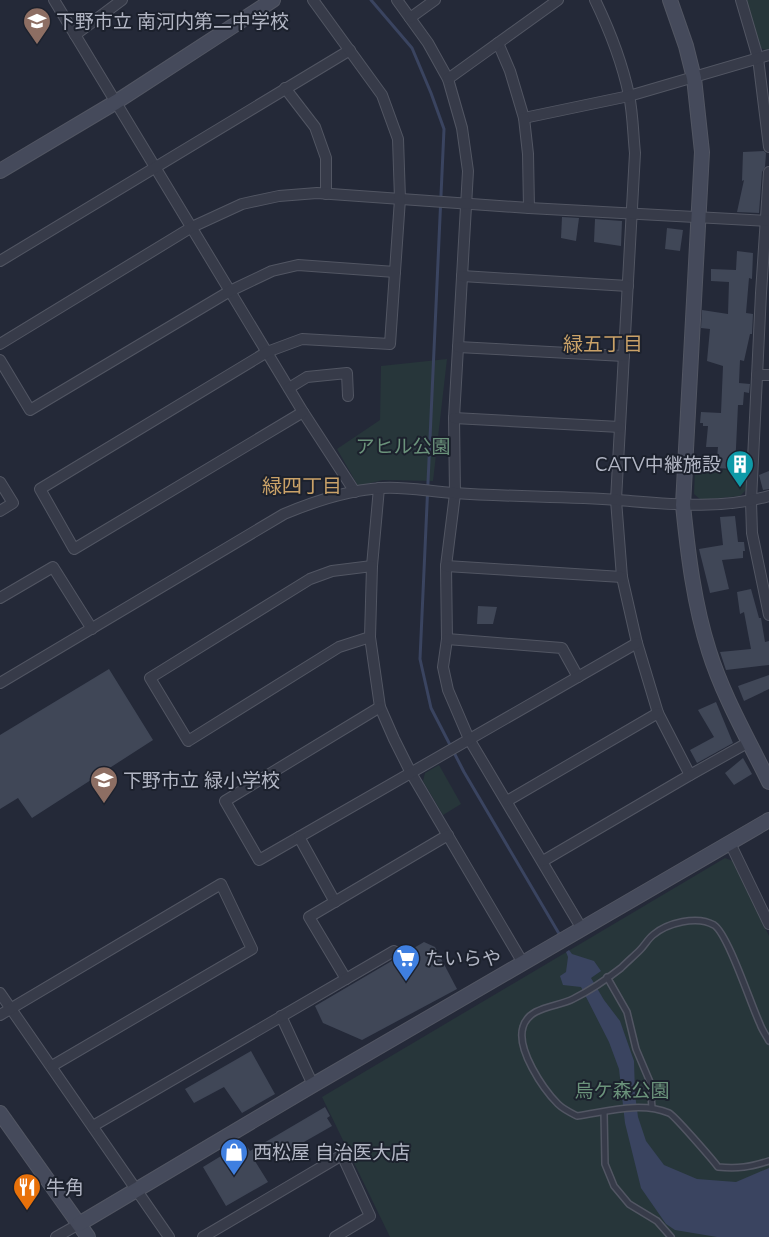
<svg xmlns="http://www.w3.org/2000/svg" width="769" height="1237" viewBox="0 0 769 1237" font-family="Mulish,'Noto Sans JP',sans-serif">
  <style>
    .green { fill: #27363a }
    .water { fill: #3a4460 }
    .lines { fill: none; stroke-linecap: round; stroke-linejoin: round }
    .stream { stroke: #3a4460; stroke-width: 3 }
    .building { fill: #404757 }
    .lane-casing { stroke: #525663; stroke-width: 8 }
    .street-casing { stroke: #525663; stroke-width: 12 }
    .secondary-casing { stroke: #525663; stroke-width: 16 }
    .lane { stroke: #373b49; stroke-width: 5 }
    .street { stroke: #373b49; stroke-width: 10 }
    .secondary { stroke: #454a5b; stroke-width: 14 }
    .labels { text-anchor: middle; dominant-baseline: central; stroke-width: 4; stroke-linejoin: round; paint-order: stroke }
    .poi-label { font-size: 19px; fill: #b2b6c4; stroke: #1c212d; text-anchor: start }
    .park-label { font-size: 19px; fill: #6b937b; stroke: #1c212d }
    .neighbourhood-label { font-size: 20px; fill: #caa268; stroke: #1c212d }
  </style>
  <rect width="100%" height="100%" fill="#242938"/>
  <g class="green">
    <polygon points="747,0 769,0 769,51 760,48"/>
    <polygon points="447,359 433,481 383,480 358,486 337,449 380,420 381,366"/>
    <polygon points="695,468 746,471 746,490 740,496 701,500 694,494"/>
    <polygon points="439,765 461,804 443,815 423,781 425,773"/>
    <polygon points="725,858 733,861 769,936 769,1237 390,1237 322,1097"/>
  </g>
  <polygon class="water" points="569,950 572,954 594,961 601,971 591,978 604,1000 620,1021 634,1061 635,1094 638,1117 646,1141 664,1165 697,1179 736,1182 769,1168 769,1237 717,1237 675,1230 666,1224 641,1188 625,1123 619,1069 609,1042 581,987 563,985 560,976 566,972 568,957 566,952"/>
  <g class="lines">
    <polyline class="stream" points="371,0 412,48 431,93 444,129 420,659 431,708 464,772 561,937"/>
  </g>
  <g class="building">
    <polygon points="764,151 766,153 765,167 762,172 759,213 737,212 744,180 742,181 743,152"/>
    <polygon points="562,217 579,218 576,241 561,238"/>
    <polygon points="595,219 622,221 621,246 594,242"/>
    <polygon points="667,228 683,230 680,251 665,249"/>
    <polygon points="737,251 753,253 752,279 749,278 746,313 753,314 752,334 750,334 744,361 740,360 739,383 750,384 749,393 744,392 743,405 738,405 735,469 716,468 718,447 706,447 708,426 703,426 703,423 700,423 701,412 721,413 723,366 707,361 710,329 701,328 702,310 728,314 729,282 711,281 711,269 736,270"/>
    <polygon points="769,471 769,489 763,490 759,475"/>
    <polygon points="735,516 738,542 744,542 745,551 743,551 743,558 722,560 729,589 710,593 699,549 723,545 720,517"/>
    <polygon points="751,589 759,618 761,618 765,642 769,641 769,665 726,670 720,652 751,649 744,612 740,614 737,592"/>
    <polygon points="478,606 497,607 493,624 477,624"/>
    <polygon points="109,669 153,740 32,818 18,798 0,809 0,735"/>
    <polygon points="769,675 769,689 744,701 738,686"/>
    <polygon points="716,702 733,743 697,763 690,750 714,737 698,710"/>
    <polygon points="743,758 752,774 734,785 725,773"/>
    <polygon points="424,942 435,947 457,989 362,1040 323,1023 315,1006"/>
    <polygon points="251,1051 275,1094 242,1113 224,1087 194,1103 185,1089"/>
    <polygon points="325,1107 330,1116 327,1118 332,1126 276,1158 271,1151 253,1158 268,1182 226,1206 203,1167 244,1142 250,1151"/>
  </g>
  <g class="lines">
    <g class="lane-casing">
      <g id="lane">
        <polyline points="607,977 627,1012 636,1049 650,1082 652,1108"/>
        <path d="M769 1041C766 1035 762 1030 760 1024 751 1005 728 934 714 925 697 915 667 923 653 935 648 939 645 945 640 950 634 956 627 962 621 968 607 979 589 991 573 999 558 1007 529 1006 523 1027 516 1049 543 1089 558 1104 563 1109 571 1113 577 1116 606 1112 640 1101 669 1113 674 1115 712 1159 718 1167 738 1169 750 1167 769 1161"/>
        <polyline points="604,1112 605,1164 614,1186 629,1204 657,1221 671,1237"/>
      </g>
    </g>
    <g class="street-casing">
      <g id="street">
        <polyline points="54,0 303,412 355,492"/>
        <polyline points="397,0 428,43 448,79 462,128 468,171 454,418 455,494 446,566 447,639 443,667 448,690 469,739 582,929"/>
        <path d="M595 0C610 31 622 62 629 95 633 114 633 134 635 153L616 500 622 577 637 643 658 713 690 775"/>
        <polyline points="741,0 758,58 769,147"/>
        <polyline points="410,18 435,0"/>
        <polyline points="75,35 122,0"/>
        <polyline points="498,43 510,71 524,118 629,96 769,55"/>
        <polyline points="448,79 558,0"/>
        <polyline points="285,88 315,127 326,158 326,194"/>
        <polyline points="524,118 528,154 529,208"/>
        <polyline points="769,172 761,293 751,501 752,533 769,615"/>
        <polyline points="0,261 350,50"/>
        <polyline points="462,276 628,286"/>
        <polyline points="0,344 192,227 242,204 279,196 317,193 529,208 769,221"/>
        <polyline points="458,347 624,356"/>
        <polyline points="0,360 30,410 230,291 272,271 298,265 395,272"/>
        <polyline points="757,375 769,375"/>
        <polyline points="289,388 307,377 347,373 348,396"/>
        <polyline points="303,412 74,549 40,489 267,352 302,339 390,344 400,199 398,139 382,95 313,0"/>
        <polyline points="454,418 620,427"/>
        <polyline points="0,482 13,503 0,511"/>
        <polyline points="372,566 379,488"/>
        <polyline points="446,566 622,577"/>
        <polyline points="0,598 53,567 92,629"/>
        <polyline points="370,637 372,566 332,571 310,579 150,678 188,741 339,647 370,637 380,707 394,739 411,773 523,963"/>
        <polyline points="447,639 562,648 578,677"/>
        <path d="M0 683 284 514C315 501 348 490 382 488 403 486 433 492 455 493 509 497 564 496 618 500 669 504 719 510 769 496"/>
        <polyline points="380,707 225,801 259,860 637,643"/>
        <polyline points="507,801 658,713"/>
        <polyline points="299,837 335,902"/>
        <polyline points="730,843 769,924"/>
        <polyline points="543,861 690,775 749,742"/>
        <polyline points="346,979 309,917 448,835"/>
        <polyline points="0,993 169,1237"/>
        <polyline points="0,1015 221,884 252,949 52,1066"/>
        <polyline points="281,1016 313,1085"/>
        <polyline points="93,1126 394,951"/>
        <polyline points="56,1237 79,1224"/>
        <polyline points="203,1237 342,1155 370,1216 335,1237"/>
      </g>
    </g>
    <g class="secondary-casing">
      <g id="secondary">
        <path d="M670 0 686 46 694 78 702 152 683 505C688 554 694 604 709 651 723 696 748 739 769 782"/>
        <polyline points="0,171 116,102 273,0"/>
        <polyline points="0,1113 88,1237"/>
        <polyline points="79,1224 313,1085 769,820"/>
      </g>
    </g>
    <use href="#lane" class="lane"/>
    <use href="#street" class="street"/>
    <use href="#secondary" class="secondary"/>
  </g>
  <defs>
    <g id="school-pin" transform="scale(1.4375)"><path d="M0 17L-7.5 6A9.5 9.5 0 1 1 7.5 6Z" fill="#8d6e63" stroke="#1c212d"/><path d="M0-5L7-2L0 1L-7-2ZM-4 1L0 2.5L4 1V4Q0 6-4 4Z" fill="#fff"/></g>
    <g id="building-pin" transform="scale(1.4375)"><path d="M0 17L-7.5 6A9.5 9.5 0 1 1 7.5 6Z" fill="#0f9aa8" stroke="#1c212d"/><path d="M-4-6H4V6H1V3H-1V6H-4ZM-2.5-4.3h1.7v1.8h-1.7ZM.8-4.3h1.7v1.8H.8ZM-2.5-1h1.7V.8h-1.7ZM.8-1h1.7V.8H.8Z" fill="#fff"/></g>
    <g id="supermarket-pin" transform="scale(1.4375)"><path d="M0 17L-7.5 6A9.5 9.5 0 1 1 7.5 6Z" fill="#3f7fe0" stroke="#1c212d"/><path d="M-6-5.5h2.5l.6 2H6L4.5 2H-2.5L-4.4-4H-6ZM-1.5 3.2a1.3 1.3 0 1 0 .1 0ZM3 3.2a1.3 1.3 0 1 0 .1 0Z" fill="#fff"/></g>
    <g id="shop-pin" transform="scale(1.4375)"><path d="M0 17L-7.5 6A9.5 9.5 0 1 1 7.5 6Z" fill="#3f7fe0" stroke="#1c212d"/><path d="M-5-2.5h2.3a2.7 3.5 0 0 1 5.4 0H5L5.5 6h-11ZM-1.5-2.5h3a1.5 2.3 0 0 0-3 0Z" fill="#fff"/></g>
    <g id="restaurant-pin" transform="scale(1.4375)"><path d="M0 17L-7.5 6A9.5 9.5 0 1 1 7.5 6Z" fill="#e8710a" stroke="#1c212d"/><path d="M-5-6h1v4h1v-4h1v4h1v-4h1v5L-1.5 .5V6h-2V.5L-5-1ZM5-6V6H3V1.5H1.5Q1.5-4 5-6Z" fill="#fff"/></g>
  </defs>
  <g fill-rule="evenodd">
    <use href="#school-pin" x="37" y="21"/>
    <use href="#building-pin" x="740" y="464"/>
    <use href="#school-pin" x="104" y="780"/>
    <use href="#supermarket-pin" x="406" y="958"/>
    <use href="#shop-pin" x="234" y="1152"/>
    <use href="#restaurant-pin" x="27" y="1187"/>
  </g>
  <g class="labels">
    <g class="poi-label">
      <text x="56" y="21">下野市立 南河内第二中学校</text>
      <text x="721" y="464" text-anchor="end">CATV中継施設</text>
      <text x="123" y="780">下野市立 緑小学校</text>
      <text x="425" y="958">たいらや</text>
      <text x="253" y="1152">西松屋 自治医大店</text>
      <text x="46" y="1187">牛角</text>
    </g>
    <g class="park-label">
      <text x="403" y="446">アヒル公園</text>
      <text x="622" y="1090">烏ケ森公園</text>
    </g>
    <g class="neighbourhood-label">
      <text x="603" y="343">緑五丁目</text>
      <text x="302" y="485">緑四丁目</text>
    </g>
  </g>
</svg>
